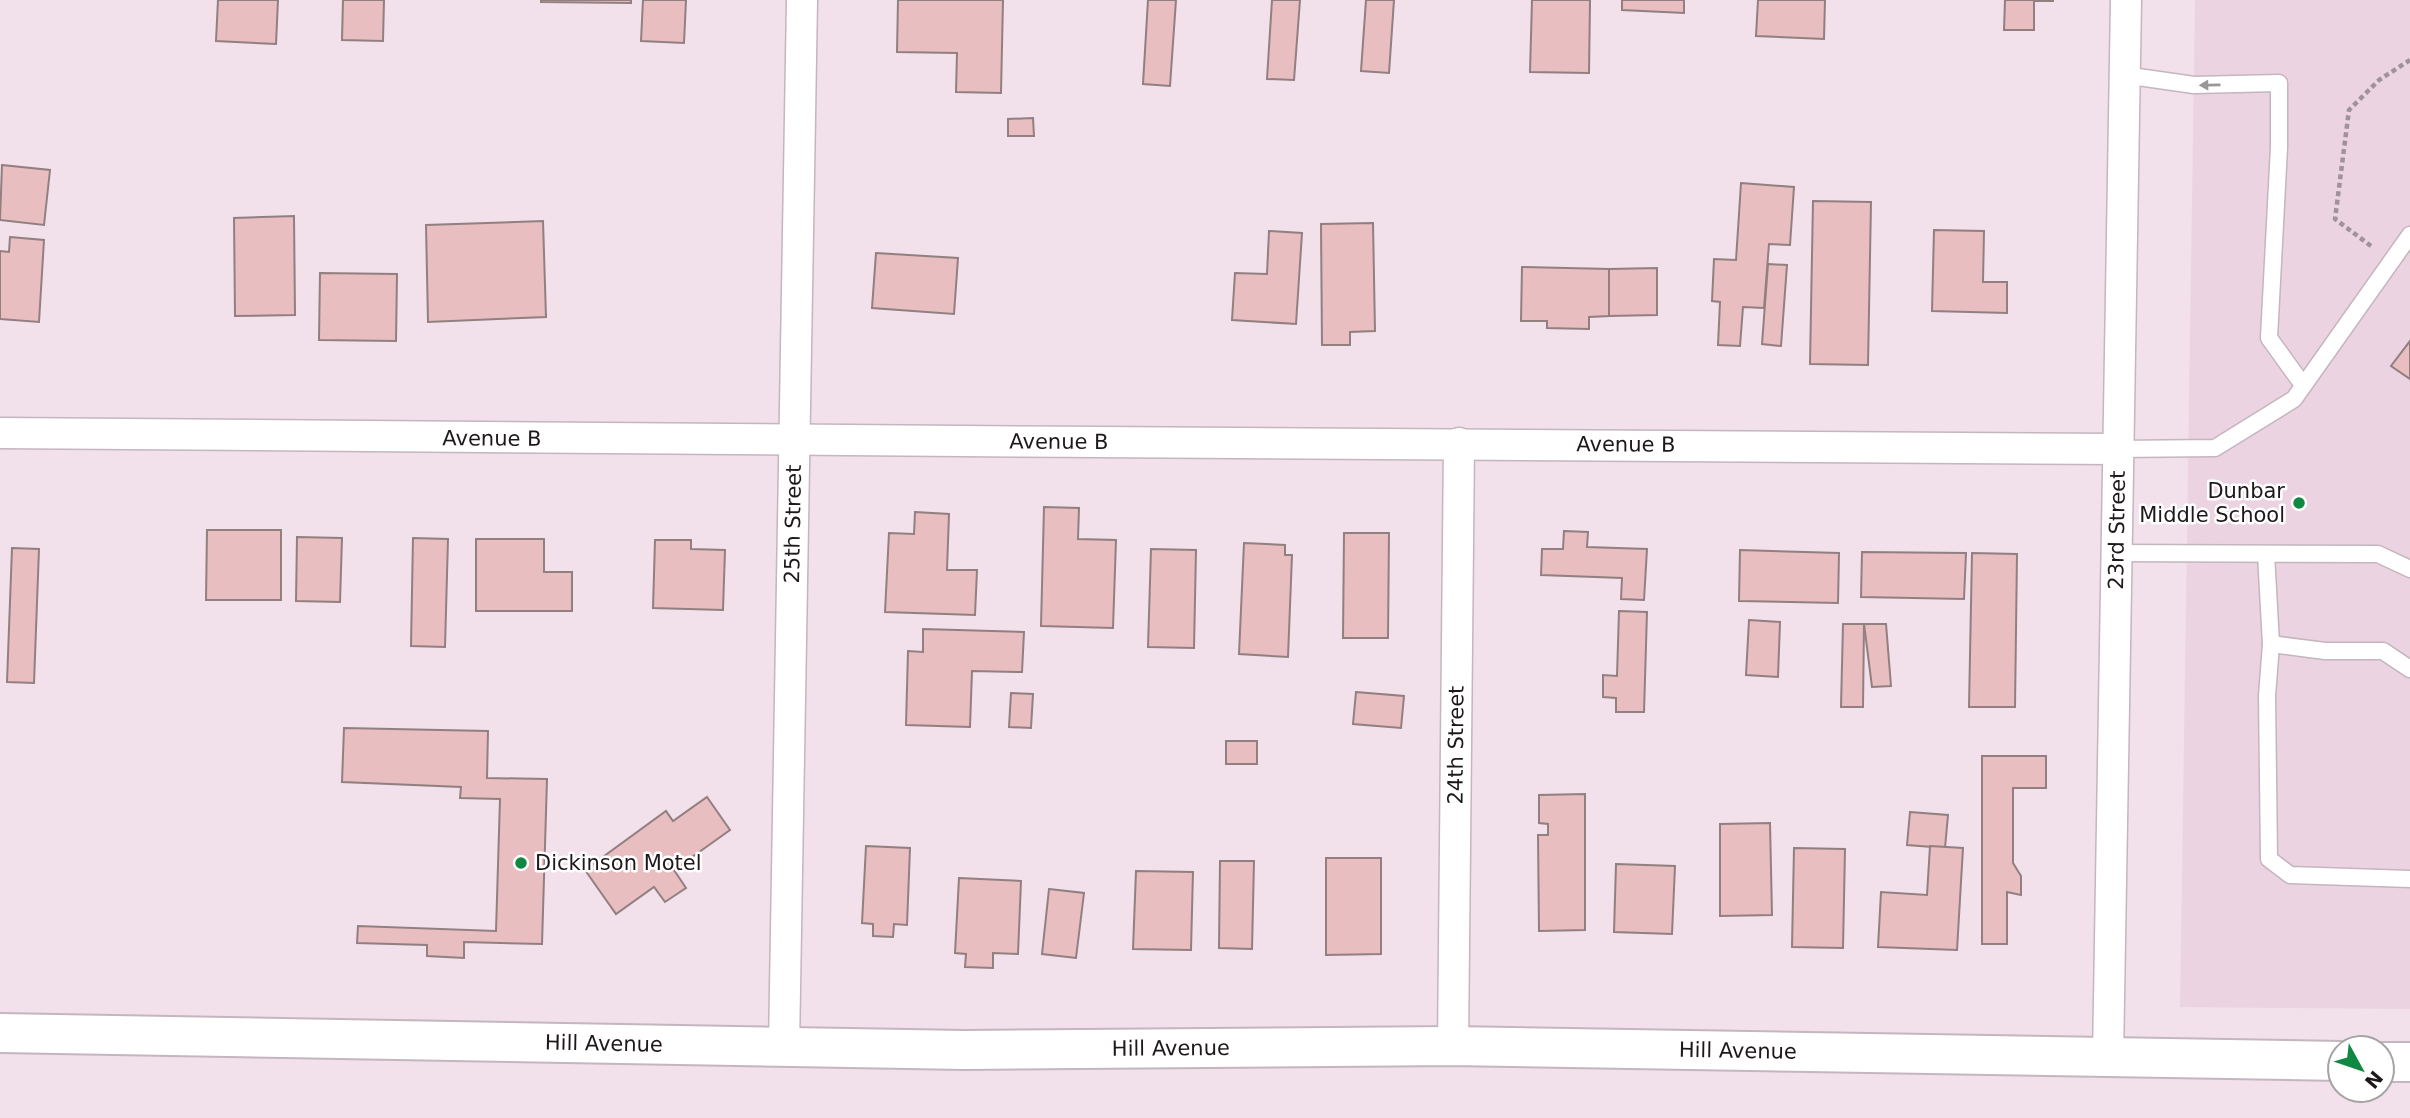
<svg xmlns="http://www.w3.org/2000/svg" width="2410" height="1118" viewBox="0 0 2410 1118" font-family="'DejaVu Sans',sans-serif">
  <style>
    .built { fill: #ebd3e2 }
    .building { fill: #e9bec0; stroke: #927f80; stroke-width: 2 }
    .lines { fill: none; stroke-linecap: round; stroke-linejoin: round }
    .lane-casing { stroke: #c5b5be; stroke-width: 19 }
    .street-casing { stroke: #c5b5be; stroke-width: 33 }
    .secondary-casing { stroke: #c5b5be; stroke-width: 42 }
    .path { stroke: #9f929a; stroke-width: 4.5; stroke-dasharray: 5 3.5; stroke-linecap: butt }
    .lane { stroke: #fff; stroke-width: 16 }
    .street { stroke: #fff; stroke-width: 30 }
    .secondary { stroke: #fff; stroke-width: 38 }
    .oneway { fill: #9a9798 }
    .poi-dot { fill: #118842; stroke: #fff; stroke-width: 2.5 }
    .labels { text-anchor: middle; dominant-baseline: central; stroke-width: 5; stroke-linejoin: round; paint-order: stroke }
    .street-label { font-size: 21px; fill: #1e181b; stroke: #fff }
    .poi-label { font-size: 21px; fill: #1e181b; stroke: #fff; text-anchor: end }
  </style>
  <rect width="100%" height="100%" fill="#f2e0eb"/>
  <polygon class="built" points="2195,0 2410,0 2410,1009 2180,1007"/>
  <g class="building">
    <polygon points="218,0 278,0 276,44 216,41"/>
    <polygon points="343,0 384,0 383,41 342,40"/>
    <polygon points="541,0 631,0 631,3 541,2"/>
    <polygon points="643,0 686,0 684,43 641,41"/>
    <polygon points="898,0 1003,0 1001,93 956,92 957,53 897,52"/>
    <polygon points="1148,0 1176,0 1170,86 1143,84"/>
    <polygon points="1272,0 1300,0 1294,80 1267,79"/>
    <polygon points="1366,0 1394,0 1389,73 1361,71"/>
    <polygon points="1532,0 1590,0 1589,73 1530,72"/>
    <polygon points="1622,0 1684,0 1684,13 1622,10"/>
    <polygon points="1758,0 1825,0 1824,39 1756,36"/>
    <polygon points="2005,0 2053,0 2053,1 2034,1 2034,30 2004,30"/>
    <polygon points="1033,118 1034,136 1008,136 1008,119"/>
    <polygon points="2,165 50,170 44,225 0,220"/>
    <polygon points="1741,183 1794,187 1790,245 1769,244 1764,308 1743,307 1740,346 1718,345 1720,302 1712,301 1714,259 1736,260"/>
    <polygon points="1813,201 1871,202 1868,365 1810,364"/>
    <polygon points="294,216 295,315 235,316 234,218"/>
    <polygon points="543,221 546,317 428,322 426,225"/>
    <polygon points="1373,223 1375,331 1350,332 1350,345 1322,345 1321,224"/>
    <polygon points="1934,230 1984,231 1983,282 2007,282 2007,313 1932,311"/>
    <polygon points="1269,231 1302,233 1296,324 1232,320 1235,273 1267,274"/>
    <polygon points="10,237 44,240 39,322 0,319 0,251 9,252"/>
    <polygon points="876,253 958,258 954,314 872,308"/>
    <polygon points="1768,264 1787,265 1781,346 1762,344"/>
    <polygon points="1522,267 1609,269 1609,316 1589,317 1589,329 1547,328 1547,321 1521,321"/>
    <polygon points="1657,268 1657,315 1609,316 1609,269"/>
    <polygon points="320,273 397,274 396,341 319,340"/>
    <polygon points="2410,341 2410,379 2391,366"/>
    <polygon points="1044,507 1079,508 1078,539 1116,540 1113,628 1041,626"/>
    <polygon points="915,512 949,514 947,570 977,570 975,615 885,612 889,533 914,534"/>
    <polygon points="207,530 281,530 281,600 206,600"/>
    <polygon points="1564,531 1588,532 1587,547 1647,549 1644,600 1621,599 1622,578 1541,575 1542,549 1563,549"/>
    <polygon points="1344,533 1389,533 1388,638 1343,638"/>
    <polygon points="297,537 342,538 340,602 296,601"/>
    <polygon points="413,538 448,539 445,647 411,646"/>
    <polygon points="476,539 544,539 544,572 572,572 572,611 476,611"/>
    <polygon points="655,540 691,540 691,549 725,550 723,610 653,608"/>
    <polygon points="1244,543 1285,545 1285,555 1292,555 1288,657 1239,654"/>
    <polygon points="12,548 39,549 34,683 7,682"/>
    <polygon points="1151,549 1196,550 1194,648 1148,647"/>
    <polygon points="1740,550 1839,553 1838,603 1739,601"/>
    <polygon points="1862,552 1966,553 1964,599 1861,597"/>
    <polygon points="1972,553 2017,554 2015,707 1969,707"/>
    <polygon points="1619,611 1647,612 1644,712 1616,712 1616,698 1603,697 1603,675 1617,676"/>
    <polygon points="1749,620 1780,622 1778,677 1746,675"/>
    <polygon points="1843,624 1864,624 1863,707 1841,707"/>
    <polygon points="1864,624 1886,624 1891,686 1872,687"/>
    <polygon points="923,629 1024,632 1022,672 972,671 970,727 906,725 908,651 923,652"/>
    <polygon points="1356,692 1404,696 1401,728 1353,724"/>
    <polygon points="1011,693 1033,694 1031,728 1009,727"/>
    <polygon points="344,728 488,731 487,778 547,779 542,944 464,942 464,958 427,956 427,945 357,943 358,926 496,931 500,799 460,798 461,787 342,782"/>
    <rect x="1226" y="741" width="31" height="23"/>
    <polygon points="1982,756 2046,756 2046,788 2013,788 2013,863 2021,876 2021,895 2007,892 2007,944 1982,944"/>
    <polygon points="1585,794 1585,930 1539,931 1538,835 1548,835 1548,824 1539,823 1539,795"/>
    <polygon points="707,797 730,830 674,870 686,888 665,902 654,887 616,914 585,870 666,811 673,821"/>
    <polygon points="1910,812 1948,815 1945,848 1907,845"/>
    <polygon points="1770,823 1772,915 1720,916 1720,824"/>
    <polygon points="866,846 910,848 907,925 894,924 893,937 873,936 873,924 862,923"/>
    <polygon points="1930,846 1963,848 1957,950 1878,947 1881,892 1927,895"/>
    <polygon points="1794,848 1845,849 1843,948 1792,947"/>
    <polygon points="1326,858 1381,858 1381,954 1326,955"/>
    <polygon points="1220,861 1254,861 1252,949 1219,948"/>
    <polygon points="1616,864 1675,866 1672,934 1614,932"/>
    <polygon points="1136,871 1193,872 1191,950 1133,949"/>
    <polygon points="959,878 1021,881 1018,954 993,953 993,968 965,967 966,954 955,953"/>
    <polygon points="1049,889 1084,893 1076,958 1042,954"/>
  </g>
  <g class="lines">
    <g class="lane-casing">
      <g id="lane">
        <polyline points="2124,75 2194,85 2279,83 2279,147 2269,338 2303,385"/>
        <polyline points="2117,449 2215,448 2294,399 2410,235"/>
        <polyline points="2116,553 2378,554 2410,569"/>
        <polyline points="2266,554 2271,644 2267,696 2269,859 2290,875 2410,879"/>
        <polyline points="2271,644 2325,651 2383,651 2410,669"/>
      </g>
    </g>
    <g class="street-casing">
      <g id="street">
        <path id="s1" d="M0 433C706 444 1411 440 2117 449"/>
        <path id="s2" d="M1453 1046 1459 443"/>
        <path id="s3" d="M784 1047 802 0"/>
        <path id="s4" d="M2108 1058 2126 0"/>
      </g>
    </g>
    <g class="secondary-casing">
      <g id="secondary">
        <path id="s5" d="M0 1033 965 1050 1453 1046 2340 1061"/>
        <polyline points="2382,1062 2410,1062"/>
      </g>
    </g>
    <polyline class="path" points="2371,246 2335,219 2349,110 2379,80 2410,60"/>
    <use href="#lane" class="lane"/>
    <use href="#street" class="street"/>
    <use href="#secondary" class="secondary"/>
  </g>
  <defs><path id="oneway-solid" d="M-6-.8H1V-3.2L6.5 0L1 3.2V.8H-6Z" transform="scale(1.75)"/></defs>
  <use class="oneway" href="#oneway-solid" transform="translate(2210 85) rotate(179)"/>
  <g class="poi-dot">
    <circle cx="2299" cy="503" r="7"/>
    <circle cx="521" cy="863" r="7"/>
  </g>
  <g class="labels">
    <g class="street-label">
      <text stroke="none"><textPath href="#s1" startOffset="492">Avenue B</textPath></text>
      <text stroke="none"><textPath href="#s1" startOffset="1059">Avenue B</textPath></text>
      <text stroke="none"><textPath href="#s1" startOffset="1626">Avenue B</textPath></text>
      <text stroke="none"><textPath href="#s3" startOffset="523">25th Street</textPath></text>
      <text stroke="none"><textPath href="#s4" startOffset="528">23rd Street</textPath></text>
      <text stroke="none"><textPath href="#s2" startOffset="301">24th Street</textPath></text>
      <text stroke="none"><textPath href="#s5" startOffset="604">Hill Avenue</textPath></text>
      <text stroke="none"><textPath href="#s5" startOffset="1171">Hill Avenue</textPath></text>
      <text stroke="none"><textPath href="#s5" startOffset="1738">Hill Avenue</textPath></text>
    </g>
    <g class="poi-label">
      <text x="2285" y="491">Dunbar<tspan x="2285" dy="24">Middle School</tspan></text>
      <text x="535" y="863" text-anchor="start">Dickinson Motel</text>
    </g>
  </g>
  <g transform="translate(2361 1069) rotate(130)"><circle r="33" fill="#ffffff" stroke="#a5a3a4" stroke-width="2"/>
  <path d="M0-5L12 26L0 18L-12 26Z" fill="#118842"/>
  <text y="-10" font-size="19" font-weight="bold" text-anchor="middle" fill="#1e181b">N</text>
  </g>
</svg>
